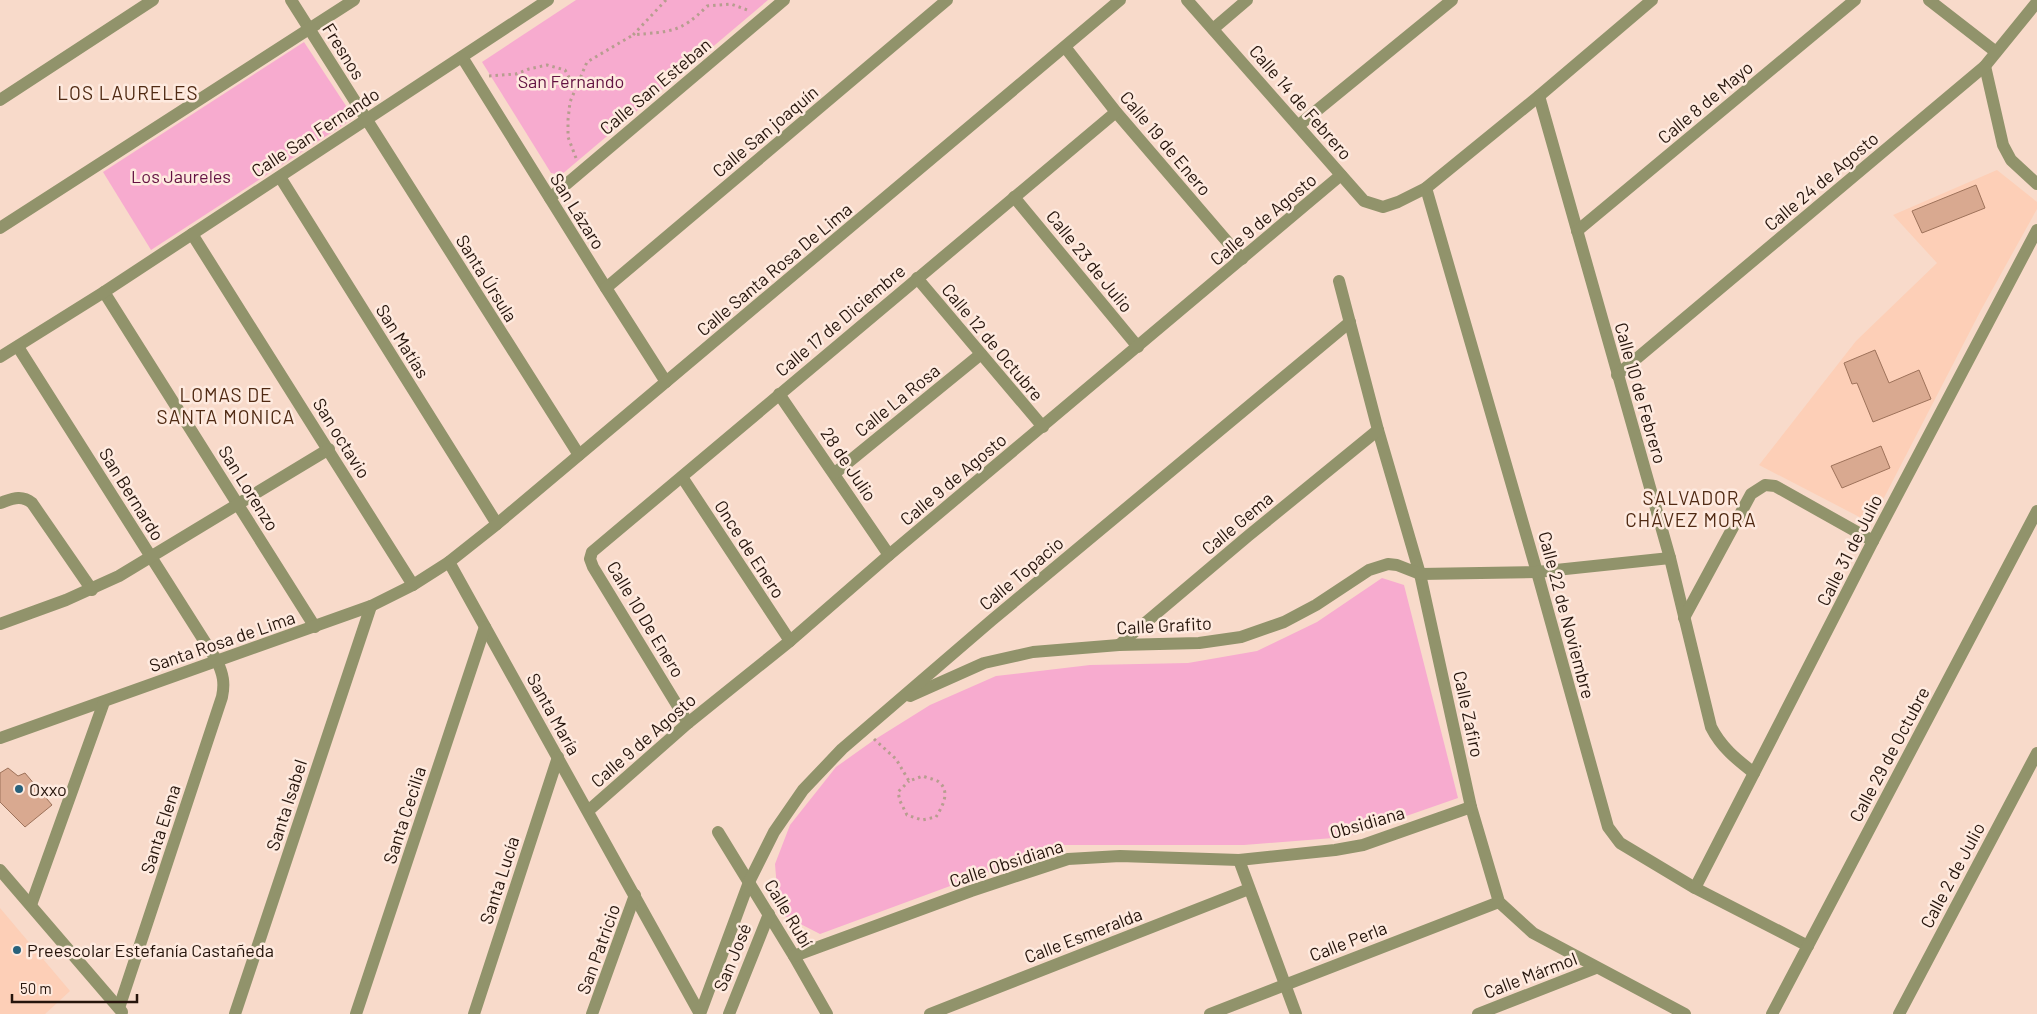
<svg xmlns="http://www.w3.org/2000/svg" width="2037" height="1014" viewBox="0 0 2037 1014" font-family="Barlow,sans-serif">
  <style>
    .built { fill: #fdcfb7 }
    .green { fill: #f7abcf }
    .building { fill: #d9a990; stroke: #9e725a }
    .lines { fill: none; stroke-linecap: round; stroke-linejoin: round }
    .path { stroke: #b79d8f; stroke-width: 3; stroke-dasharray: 2.5 4; stroke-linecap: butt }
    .street { stroke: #91936b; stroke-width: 12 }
    .poi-dot { fill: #28617b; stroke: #feeadf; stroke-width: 2 }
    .labels { text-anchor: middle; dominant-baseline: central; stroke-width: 5; stroke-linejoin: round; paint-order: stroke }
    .street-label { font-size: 18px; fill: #26150c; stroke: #feeadf }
    .park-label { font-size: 18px; fill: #631242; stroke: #feeadf }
    .poi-label { font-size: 18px; fill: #26150c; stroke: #feeadf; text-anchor: start }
    .neighbourhood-label { font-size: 19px; letter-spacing: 1px; fill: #502a13; stroke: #feeadf }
  </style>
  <rect width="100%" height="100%" fill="#f8daca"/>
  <g class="built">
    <polygon points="1997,170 2037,202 2037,209 1981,310 1871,523 1759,465 1856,341 1937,263 1893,215"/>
    <polygon points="0,908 70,991 45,1014 0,1014"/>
  </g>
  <g class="green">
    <polygon points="576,0 768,0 561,175 551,173 482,62"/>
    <polygon points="304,42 354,118 151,250 103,172"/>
    <polygon points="1382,578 1404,585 1458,798 1346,837 1244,845 1061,845 820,934 779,913 775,864 790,825 836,767 874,740 930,705 996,676 1090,665 1188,663 1257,651 1317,622"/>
  </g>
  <g class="building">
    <polygon points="1976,185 1985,208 1922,233 1912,211"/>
    <polygon points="1875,350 1889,383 1919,370 1931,399 1873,422 1857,383 1852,384 1844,363"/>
    <polygon points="1881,446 1890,468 1842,488 1831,466"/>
    <polygon points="8,768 18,776 25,773 52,805 25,827 0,802 0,773"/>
  </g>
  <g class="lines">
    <g class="path">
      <path d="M666 0 633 35C669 31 680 34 707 6L731 4 750 11"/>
      <polyline points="489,76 516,74 529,69 547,65 565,70 575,88"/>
      <polyline points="576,158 568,137 568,120 570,102 587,62 633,35"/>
      <path d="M874 739 896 759 909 781 923 776C927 778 935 779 939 782 951 792 942 807 936 817L922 820 907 815 900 801 898 792 909 781"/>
    </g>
    <g class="street">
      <polyline points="291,0 579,455"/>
      <polyline points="1187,0 1364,201 1383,207 1398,202 1426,188 1539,96 1652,0"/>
      <polyline points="1929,0 1996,52"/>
      <polyline points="1213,29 1247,0"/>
      <polyline points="1065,47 1116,112 1242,259"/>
      <polyline points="462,57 606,288 666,382"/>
      <polyline points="1985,66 2003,145 2011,160 2037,184"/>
      <path d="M1539 96 1670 558 1711 727C1721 747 1736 759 1754 773"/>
      <polyline points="0,100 153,0"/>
      <polyline points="1299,125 1452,0"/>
      <polyline points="280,177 497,524"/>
      <polyline points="1426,188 1537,572 1608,827 1620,843 1695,888 1808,946"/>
      <polyline points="1014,197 1138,347"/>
      <polyline points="550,198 784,0"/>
      <polyline points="0,228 354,0"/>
      <polyline points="1577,231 1855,0"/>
      <polyline points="192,234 413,585"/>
      <polyline points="917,278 1043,427"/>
      <polyline points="1339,281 1378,430 1420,574 1471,807 1499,902 1533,933 1685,1014"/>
      <polyline points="606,288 947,0"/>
      <polyline points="104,292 315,627"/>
      <path d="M18 347 217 661C223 674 225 683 222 697L119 1008"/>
      <polyline points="0,357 104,292 548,0"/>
      <polyline points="1617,375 1985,66 2037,2"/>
      <polyline points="779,394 889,555"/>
      <polyline points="835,473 981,354"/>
      <polyline points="682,477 790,641"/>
      <path d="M0 503C12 499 21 494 32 503L92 590"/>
      <polyline points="449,562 700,1014"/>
      <polyline points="1684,618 1751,494 1765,485 1775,486 1873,541"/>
      <polyline points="0,624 66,600 119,576 329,449"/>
      <polyline points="1119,645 1248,536 1378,430"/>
      <polyline points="910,696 984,663 1033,652 1119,645 1199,643 1241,637 1284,622 1316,605 1369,570 1388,564 1397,565 1420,574 1537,572 1670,558"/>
      <polyline points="688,723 593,567 590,559 592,552 1116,112"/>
      <polyline points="0,738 371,606 413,585 449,562 497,524 1120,0"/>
      <polyline points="588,811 688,723 790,641 889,555 1341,175"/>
      <polyline points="718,832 794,956 827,1014"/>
      <polyline points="1239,860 1296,1014"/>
      <polyline points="0,870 122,1012"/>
      <polyline points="1695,888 1873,541 2037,230"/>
      <polyline points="31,905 104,702"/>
      <polyline points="794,956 971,891 1068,859 1120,856 1239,860 1335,850 1363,845 1471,807"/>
      <polyline points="235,1014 371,606"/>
      <polyline points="356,1014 485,627"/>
      <polyline points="474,1014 558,757"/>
      <polyline points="592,1014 635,895"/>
      <polyline points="700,1014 749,882 774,832 803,790 842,749 992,620 1350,322"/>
      <polyline points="729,1014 769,914"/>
      <polyline points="930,1014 1249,889"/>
      <polyline points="1210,1014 1499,902"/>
      <polyline points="1478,1014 1596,968"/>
      <polyline points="1772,1014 2037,511"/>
      <polyline points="1899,1014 2037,753"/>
    </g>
  </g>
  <g class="poi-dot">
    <circle cx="19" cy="789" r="5"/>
    <circle cx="17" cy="950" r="5"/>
  </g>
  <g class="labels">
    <g class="street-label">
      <text transform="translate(344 51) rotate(58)">Fresnos</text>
      <text transform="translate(655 86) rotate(-40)">Calle San Esteban</text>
      <text transform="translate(1301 102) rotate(49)">Calle 14 de Febrero</text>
      <text transform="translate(1705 102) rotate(-40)">Calle 8 de Mayo</text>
      <text transform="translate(765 131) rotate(-40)">Calle San joaquín</text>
      <text transform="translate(315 132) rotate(-33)">Calle San Fernando</text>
      <text transform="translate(1166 143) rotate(50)">Calle 19 de Enero</text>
      <text transform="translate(1821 181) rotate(-40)">Calle 24 de Agosto</text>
      <text transform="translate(578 211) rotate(58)">San Lázaro</text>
      <text transform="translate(1263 219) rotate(-40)">Calle 9 de Agosto</text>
      <text transform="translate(1090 261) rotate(51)">Calle 23 de Julio</text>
      <text transform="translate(774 269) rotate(-40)">Calle Santa Rosa De Lima</text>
      <text transform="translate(487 278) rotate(58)">Santa Úrsula</text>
      <text transform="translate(840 320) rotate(-40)">Calle 17 de Diciembre</text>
      <text transform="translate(403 341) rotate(58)">San Matías</text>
      <text transform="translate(993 342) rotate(50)">Calle 12 de Octubre</text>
      <text transform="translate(1641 393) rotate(74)">Calle 10 de Febrero</text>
      <text transform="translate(897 400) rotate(-39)">Calle La Rosa</text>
      <text transform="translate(342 438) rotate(58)">San octavio</text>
      <text transform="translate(849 464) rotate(56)">28 de Julio</text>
      <text transform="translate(953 479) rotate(-40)">Calle 9 de Agosto</text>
      <text transform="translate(249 488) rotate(58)">San Lorenzo</text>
      <text transform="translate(132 494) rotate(58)">San Bernardo</text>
      <text transform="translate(1237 523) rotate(-40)">Calle Gema</text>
      <text transform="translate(750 549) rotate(57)">Once de Enero</text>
      <text transform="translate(1849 550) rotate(-63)">Calle 31 de Julio</text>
      <text transform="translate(1021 573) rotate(-40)">Calle Topacio</text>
      <text transform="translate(1567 615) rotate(75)">Calle 22 de Noviembre</text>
      <text transform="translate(646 619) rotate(59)">Calle 10 De Enero</text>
      <text transform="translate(1164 625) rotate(-3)">Calle Grafito</text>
      <text transform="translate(222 641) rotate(-19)">Santa Rosa de Lima</text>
      <text transform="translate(554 714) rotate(61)">Santa María</text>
      <text transform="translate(1469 714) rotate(78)">Calle Zafiro</text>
      <text transform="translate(643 740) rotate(-41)">Calle 9 de Agosto</text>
      <text transform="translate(1889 754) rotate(-62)">Calle 29 de Octubre</text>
      <text transform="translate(286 805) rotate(-72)">Santa Isabel</text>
      <text transform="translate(404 815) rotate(-72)">Santa Cecilia</text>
      <text transform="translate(1367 822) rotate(-16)">Obsidiana</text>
      <text transform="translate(160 829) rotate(-72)">Santa Elena</text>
      <text transform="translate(1006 863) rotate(-18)">Calle Obsidiana</text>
      <text transform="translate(1952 875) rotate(-62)">Calle 2 de Julio</text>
      <text transform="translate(499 880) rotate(-72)">Santa Lucía</text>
      <text transform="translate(789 913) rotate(59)">Calle Rubí</text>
      <text transform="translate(1083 935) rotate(-21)">Calle Esmeralda</text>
      <text transform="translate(1348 941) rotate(-21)">Calle Perla</text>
      <text transform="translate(598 949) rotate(-70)">San Patricio</text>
      <text transform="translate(732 957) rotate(-68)">San José</text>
      <text transform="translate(1530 975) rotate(-21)">Calle Mármol</text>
    </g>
    <g class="park-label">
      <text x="571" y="81">San Fernando</text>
      <text x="181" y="176">Los Jaureles</text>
    </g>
    <g class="poi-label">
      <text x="29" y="789">Oxxo</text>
      <text x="27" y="950">Preescolar Estefanía Castañeda</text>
    </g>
    <g class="neighbourhood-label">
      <text x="128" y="92">LOS LAURELES</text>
      <text x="226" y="394">LOMAS DE<tspan x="226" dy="22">SANTA MONICA</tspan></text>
      <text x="1691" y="497">SALVADOR<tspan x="1691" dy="22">CHÁVEZ MORA</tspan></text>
    </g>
  </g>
  <path d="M12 994v8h125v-8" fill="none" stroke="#26150c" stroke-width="2.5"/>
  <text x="20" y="994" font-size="15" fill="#26150c" stroke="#feeadf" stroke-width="4" paint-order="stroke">50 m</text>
</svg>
